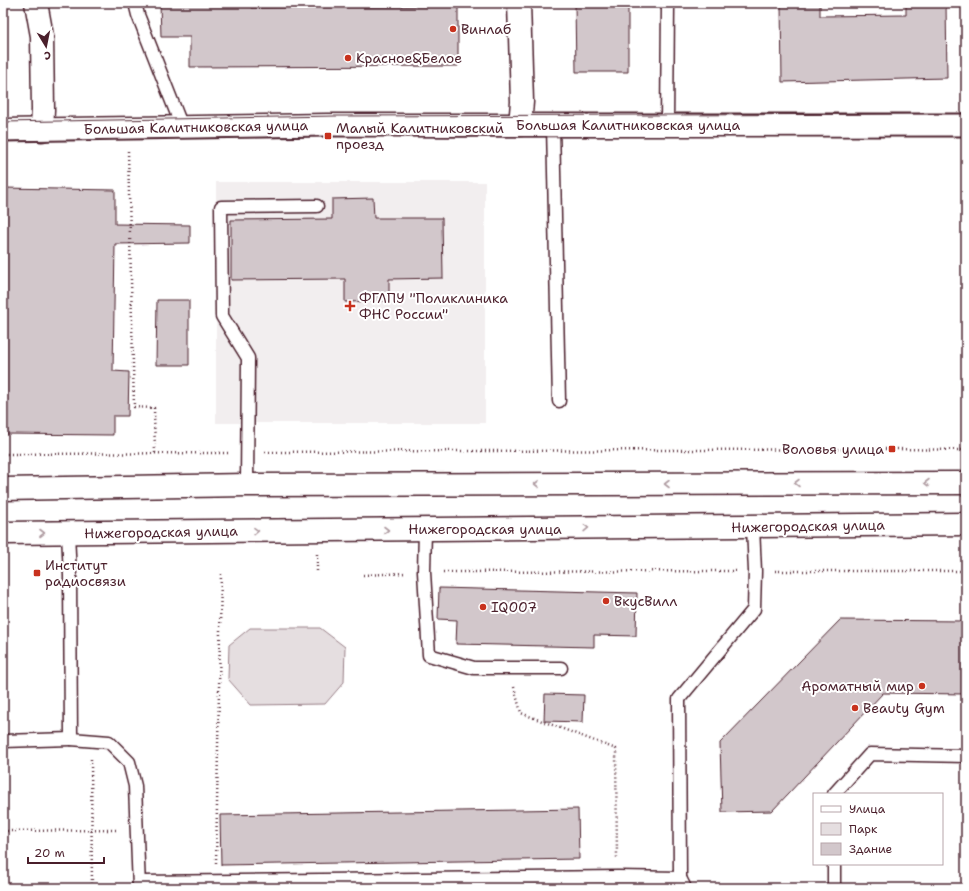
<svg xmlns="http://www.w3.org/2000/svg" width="969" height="891" viewBox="0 0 969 891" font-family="'Shantell Sans',sans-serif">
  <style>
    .built { fill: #f2eeef }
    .green { fill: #e5dee0; stroke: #987e86 }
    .building { fill: #d2c7cb; stroke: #4a1f2b }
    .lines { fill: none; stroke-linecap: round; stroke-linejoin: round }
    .service-casing { stroke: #4a1f2b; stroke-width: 15 }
    .minor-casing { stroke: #4a1f2b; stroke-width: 25 }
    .primary-casing { stroke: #4a1f2b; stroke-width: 25 }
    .path { stroke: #4a1f2b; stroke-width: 2.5; stroke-dasharray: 1 3; stroke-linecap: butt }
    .service { stroke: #fff; stroke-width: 12 }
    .minor { stroke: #fff; stroke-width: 22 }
    .primary { stroke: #fff; stroke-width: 22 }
    .tram { stroke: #4a1f2b; stroke-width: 1 }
    .oneway { stroke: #ae9aa0 }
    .poi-dot { fill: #c8321e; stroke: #fff; stroke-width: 1.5 }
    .labels { text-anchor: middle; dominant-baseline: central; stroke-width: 4; stroke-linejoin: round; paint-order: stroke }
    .poi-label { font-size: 14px; fill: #4a1f2b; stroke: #fff; text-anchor: start }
    .street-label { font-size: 14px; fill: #4a1f2b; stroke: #fff }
  </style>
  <rect width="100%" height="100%" fill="#fff"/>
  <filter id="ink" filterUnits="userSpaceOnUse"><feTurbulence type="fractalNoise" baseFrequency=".025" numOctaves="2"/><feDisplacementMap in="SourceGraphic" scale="8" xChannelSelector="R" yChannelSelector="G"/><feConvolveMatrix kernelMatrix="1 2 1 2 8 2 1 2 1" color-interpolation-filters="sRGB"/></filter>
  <g filter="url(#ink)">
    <rect class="built" x="216" y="182" width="269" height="241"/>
    <polygon class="green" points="250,628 320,628 345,647 344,682 325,704 251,705 228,679 229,645"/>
    <g class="building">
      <polygon points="160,3 251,3 251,8 458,6 458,66 190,67 190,37 161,37"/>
      <polygon points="575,3 628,3 628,72 576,72"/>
      <polygon points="781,3 820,3 820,16 906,15 906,3 946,3 947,78 782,82"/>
      <polygon points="3,188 115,190 115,224 190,225 190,243 115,244 113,371 129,372 128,416 113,416 113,435 3,434"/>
      <polygon points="373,198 374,218 442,218 443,278 389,279 389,301 345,302 345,279 231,280 231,220 332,219 332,199"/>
      <polygon points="157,300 189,300 189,365 156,365"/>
      <polygon points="439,588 637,593 636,636 594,635 594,647 456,644 457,620 438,619"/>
      <polygon points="840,620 966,621 966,694 883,693 772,811 722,812 720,743"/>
      <polygon points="545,694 584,695 583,722 544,721"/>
      <polygon points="578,809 579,859 221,865 220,815"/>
    </g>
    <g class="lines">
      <g class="service-casing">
        <g id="service">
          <polyline points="135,3 138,15 182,127"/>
          <polyline points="553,125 559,401"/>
          <polyline points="667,125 668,3"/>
          <polyline points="247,485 248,358 222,316 221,207 317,206"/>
          <polyline points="425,530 424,572 429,655 474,668 561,668"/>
          <polyline points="68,533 70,576 71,739 109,742 129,762 135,786 139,888"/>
          <polyline points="3,741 71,739"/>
          <polyline points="834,794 870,754 966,756"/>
          <polyline points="834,864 834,888"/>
          <polyline points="680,878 679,699 754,609 755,571 753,527"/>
          <polyline points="139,882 618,877 680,878 685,888"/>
        </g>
      </g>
      <g class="minor-casing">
        <g id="minor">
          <polyline points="36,3 42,36 43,110 42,130"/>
          <polyline points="519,3 522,102 520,125"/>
          <polyline points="3,130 327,125 966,125"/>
        </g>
      </g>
      <g class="primary-casing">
        <g id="primary">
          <polyline points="3,489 247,485 966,483"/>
          <polyline points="3,533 966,524"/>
        </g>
      </g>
      <g class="path">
        <polyline points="128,151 134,407 154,408 155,453"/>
        <polyline points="265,452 892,449 966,450"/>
        <polyline points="3,454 228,453"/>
        <polyline points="317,554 317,571"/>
        <polyline points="775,571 966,571"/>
        <polyline points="443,572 736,571"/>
        <polyline points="363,575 406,573"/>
        <polyline points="514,687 521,713 616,749 617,858"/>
        <polyline points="91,759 92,888"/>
        <polyline points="3,831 118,830"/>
        <polyline points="216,863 221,573"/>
      </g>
      <use href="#service" class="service"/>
      <use href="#minor" class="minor"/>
      <use href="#primary" class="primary"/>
      <g class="tram">
        <polyline points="3,122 334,116 966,114"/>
        <polyline points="3,141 328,136 459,137 966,136"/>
      </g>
    </g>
    <defs><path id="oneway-chevron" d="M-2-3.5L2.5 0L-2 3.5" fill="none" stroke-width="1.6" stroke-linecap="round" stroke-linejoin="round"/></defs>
    <g class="oneway">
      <use href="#oneway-chevron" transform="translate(797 483) rotate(180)"/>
      <use href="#oneway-chevron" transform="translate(927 483) rotate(180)"/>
      <use href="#oneway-chevron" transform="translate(537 484) rotate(180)"/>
      <use href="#oneway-chevron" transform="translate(667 484) rotate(180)"/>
      <use href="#oneway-chevron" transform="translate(586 528) rotate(-1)"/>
      <use href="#oneway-chevron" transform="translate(386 530)"/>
      <use href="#oneway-chevron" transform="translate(256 531) rotate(-1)"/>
      <use href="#oneway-chevron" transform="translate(42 533)"/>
    </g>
  </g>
  <g class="poi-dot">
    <circle cx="453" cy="29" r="4"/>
    <circle cx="348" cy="58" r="4"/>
    <rect x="324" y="132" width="8" height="8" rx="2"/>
    <path d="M348 300h4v4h4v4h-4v4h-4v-4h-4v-4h4z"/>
    <rect x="888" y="445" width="8" height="8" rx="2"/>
    <rect x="33" y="569" width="8" height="8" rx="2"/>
    <circle cx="606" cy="601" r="4"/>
    <circle cx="483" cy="607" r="4"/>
    <circle cx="922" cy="686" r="4"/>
    <circle cx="855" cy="708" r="4"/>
  </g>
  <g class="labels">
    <g class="poi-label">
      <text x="461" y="29">Винлаб</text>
      <text x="356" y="58">Красное&amp;Белое</text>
      <text x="336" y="128">Малый Калитниковский<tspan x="336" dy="16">проезд</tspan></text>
      <text x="359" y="298">ФГЛПУ "Поликлиника<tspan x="359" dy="16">ФНС России"</tspan></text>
      <text x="884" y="449" text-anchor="end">Воловья улица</text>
      <text x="45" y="565">Институт<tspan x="45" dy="16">радиосвязи</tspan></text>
      <text x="614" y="601">ВкусВилл</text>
      <text x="491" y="607">IQ007</text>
      <text x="914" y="686" text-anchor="end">Ароматный мир</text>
      <text x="863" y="708">Beauty Gym</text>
    </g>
    <g class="street-label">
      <text x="628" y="125">Большая Калитниковская улица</text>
      <text transform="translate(196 127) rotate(-1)">Большая Калитниковская улица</text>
      <text transform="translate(808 526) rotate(-1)">Нижегородская улица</text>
      <text x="485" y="529">Нижегородская улица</text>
      <text transform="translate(161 532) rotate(-1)">Нижегородская улица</text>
    </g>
  </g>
  <rect width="969" height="891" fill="none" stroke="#fff" stroke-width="16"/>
  <rect x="8" y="8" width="953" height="875" fill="none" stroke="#4a1f2b" stroke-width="1.5" filter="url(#ink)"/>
  <rect x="813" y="793" width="130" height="72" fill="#ffffff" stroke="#b7a5aa"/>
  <rect x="821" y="806" width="20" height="6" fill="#ffffff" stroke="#b7a5aa"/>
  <text x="849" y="813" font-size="12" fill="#4a1f2b">Улица</text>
  <rect x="821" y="823" width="20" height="12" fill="#e5dee0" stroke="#b7a5aa"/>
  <text x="849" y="833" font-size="12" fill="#4a1f2b">Парк</text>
  <rect x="821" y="843" width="20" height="12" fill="#d2c7cb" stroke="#b7a5aa"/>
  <text x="849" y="853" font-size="12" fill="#4a1f2b">Здание</text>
  <g transform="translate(46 46) rotate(170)" stroke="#ffffff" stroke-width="3" paint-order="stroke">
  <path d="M0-3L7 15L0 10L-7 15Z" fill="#4a1f2b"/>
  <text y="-6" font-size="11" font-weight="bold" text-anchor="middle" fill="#4a1f2b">С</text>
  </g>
  <path d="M28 857v6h76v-6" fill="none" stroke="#4a1f2b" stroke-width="2"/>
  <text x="34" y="857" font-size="12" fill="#4a1f2b" stroke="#ffffff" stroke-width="3" paint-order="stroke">20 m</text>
</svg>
